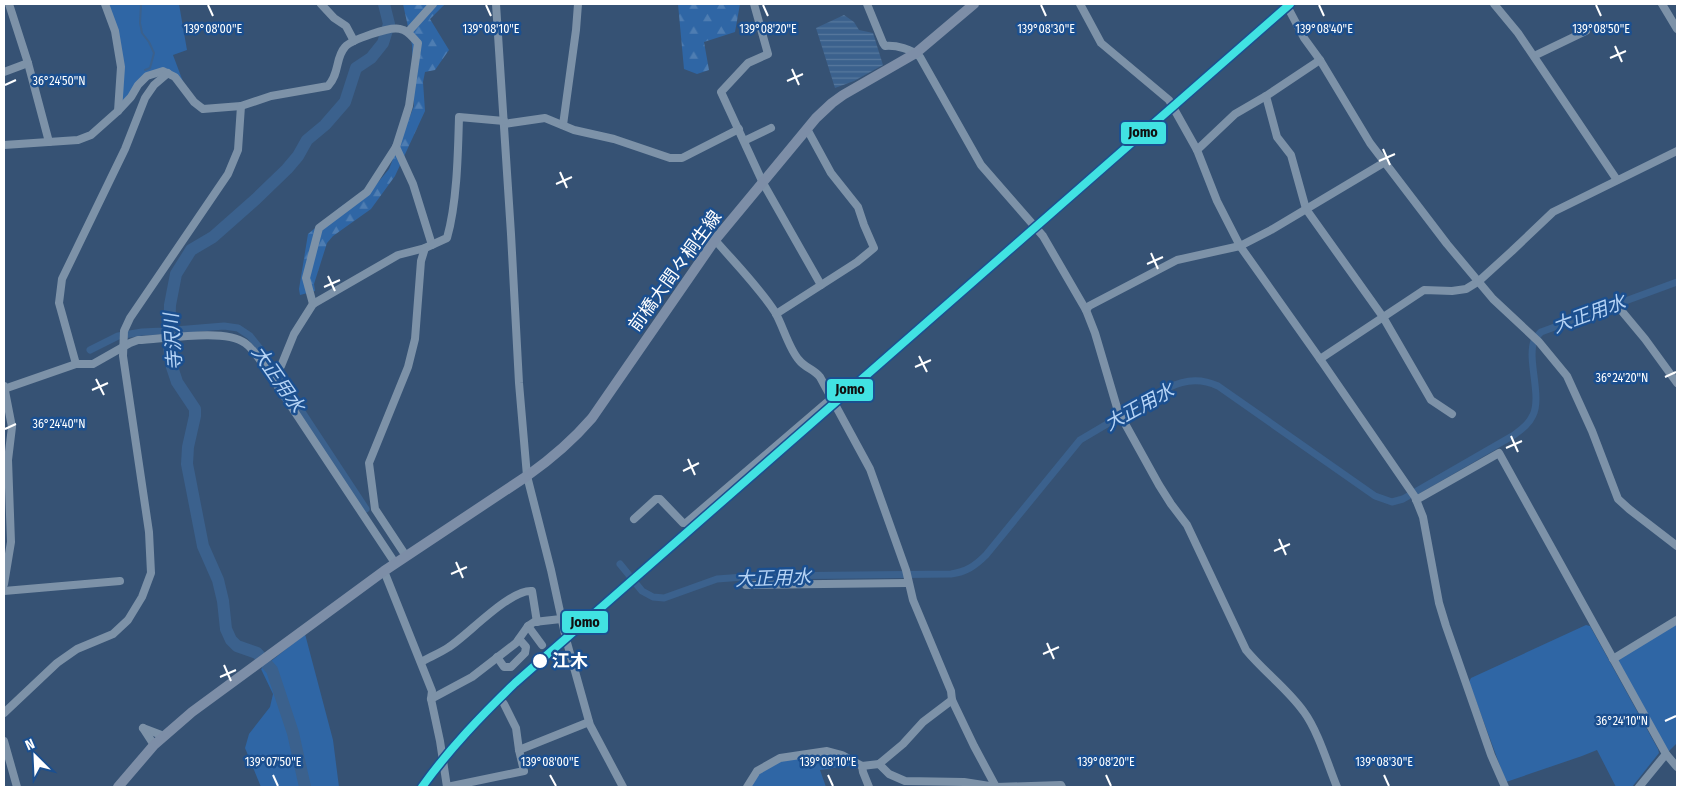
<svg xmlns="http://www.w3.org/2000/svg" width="1681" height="791" viewBox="0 0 1681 791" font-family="'Fira Sans Condensed','Noto Sans JP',sans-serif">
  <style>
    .forest { fill: url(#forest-firs) }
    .park { fill: #2f66a5 }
    .water { fill: url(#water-rules) }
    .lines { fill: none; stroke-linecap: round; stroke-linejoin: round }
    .stream { stroke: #3b618d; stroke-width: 2 }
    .canal { stroke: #3b618d; stroke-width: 7 }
    .river { stroke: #3b618d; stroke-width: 12 }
    .minor { stroke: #7d92a8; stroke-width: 8 }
    .major { stroke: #7d8ea7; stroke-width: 10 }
    .rail-1-casing { stroke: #1b4f8f; stroke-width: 11 }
    .rail-1 { stroke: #41e2e2; stroke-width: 8 }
    .ticks { fill: none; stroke: #fff; stroke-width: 2 }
    .stop-dot { fill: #fff; stroke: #1b4f8f; stroke-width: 2 }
    .labels { text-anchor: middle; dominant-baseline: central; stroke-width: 5; stroke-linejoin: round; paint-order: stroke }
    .street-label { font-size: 18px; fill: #fff; stroke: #1b4f8f }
    .stop-label { font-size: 18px; font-weight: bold; fill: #fff; stroke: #1b4f8f; text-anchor: start }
    .water-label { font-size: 19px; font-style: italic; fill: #b5d3f5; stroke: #1b4f8f }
    .ticks-label { font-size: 12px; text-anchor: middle; fill: #fff; stroke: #1b4f8f; stroke-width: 5; stroke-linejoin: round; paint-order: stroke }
    .line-badge { stroke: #1b4f8f; stroke-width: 2 }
    .pale-badge-label { font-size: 14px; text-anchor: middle; font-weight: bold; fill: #111 }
  </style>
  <defs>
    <pattern id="forest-firs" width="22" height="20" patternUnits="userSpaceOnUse" patternTransform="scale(1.25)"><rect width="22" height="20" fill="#2f66a5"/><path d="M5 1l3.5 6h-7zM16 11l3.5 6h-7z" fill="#4e7db2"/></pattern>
    <pattern id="water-rules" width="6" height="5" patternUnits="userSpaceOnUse" patternTransform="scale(1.25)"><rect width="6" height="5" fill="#3b618d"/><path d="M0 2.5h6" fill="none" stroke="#58799e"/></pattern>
  </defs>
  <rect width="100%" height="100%" fill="#365274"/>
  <g class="forest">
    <polygon points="403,4 445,4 430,19 449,50 435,70 425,72 423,82 425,111 395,176 371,209 333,236 327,243 314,284 315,291 300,295 299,289 308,234 343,205 364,199 389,169 414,106 412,45"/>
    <polygon points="678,4 740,4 735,32 704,42 709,70 697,74 684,69"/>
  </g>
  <g class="park">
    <polygon points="107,4 179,4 187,50 173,55 185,87 176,76 143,75 130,96 122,103 123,66"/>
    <polygon points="1677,624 1677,743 1668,752 1616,659"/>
    <polygon points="1586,625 1590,626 1658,749 1659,753 1632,787 1616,787 1597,750 1582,756 1506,782 1469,682 1471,678"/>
    <polygon points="305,634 333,740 339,787 261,787 245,748 249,734 270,707 273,694 261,669"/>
    <polygon points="827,753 841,756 856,765 820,770 826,787 749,787 760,772 781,760"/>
  </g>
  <polygon class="water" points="844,15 854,22 859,30 873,33 883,65 854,81 835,88 816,28"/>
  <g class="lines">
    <polyline class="stream" points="141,4 140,23 142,33 149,42 154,53 150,68 145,70"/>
    <g class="canal">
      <polyline points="90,350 118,336 142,332 163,331 224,326 238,328 250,336 262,351 366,509"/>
      <path d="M620 564 642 591 653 597 664 598 717 579 757 576 951 574C966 572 975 566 986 555L1080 440 1168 388C1185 379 1201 378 1218 386L1375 496 1392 502 1403 499 1514 435C1522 429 1529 424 1533 415 1542 396 1527 360 1534 341 1535 338 1539 334 1541 332L1677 282"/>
    </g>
    <polyline class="river" points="305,787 293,733 272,670 257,653 237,646 231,640 226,629 223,601 218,580 203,546 187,464 188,447 195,416 195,409 177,382 172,367 169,347 170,305 176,274 191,250 213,237 256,199 287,169 298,156 307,140 325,125 345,102 356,68 371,58 383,43 389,24 384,4"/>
    <g class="minor">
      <polyline points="9,4 28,63 49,142"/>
      <polyline points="105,4 115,31 121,67 118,111"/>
      <polyline points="321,4 334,18 346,26 354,41"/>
      <polyline points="496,4 511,234 519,383 527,476 551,570 566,639 590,725 623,787"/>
      <polyline points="754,4 768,54 748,63 721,92 763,183 821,285"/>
      <path d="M867 4 883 43 885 46C896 45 912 49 920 57L981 165 1043 236 1086 310 1095 333 1118 411 1159 485 1171 504 1187 525 1246 650C1264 672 1288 689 1304 712 1318 731 1328 765 1337 787"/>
      <polyline points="1080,4 1101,43 1169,100 1197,150 1217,201 1240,246 1320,359 1415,497 1423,517 1439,603 1446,626 1491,755 1505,787"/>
      <polyline points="1286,4 1304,38 1320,60 1370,143 1447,244 1493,299 1539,342 1567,376 1592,431 1618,499 1629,509 1677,546"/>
      <polyline points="1494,4 1518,33 1617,180"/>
      <polyline points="1662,4 1677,29"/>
      <polyline points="408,32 433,4"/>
      <polyline points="1534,56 1586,31"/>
      <polyline points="4,72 28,63"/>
      <polyline points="1266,96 1277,137 1291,155 1306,209 1383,317 1431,400 1452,414"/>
      <polyline points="504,124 545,118 574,130 614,139 670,158 682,158 739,129"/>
      <polyline points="563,125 576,30 578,4"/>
      <polyline points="744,141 771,128"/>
      <path d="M4 145 78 140 91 135 118 111 131 97 138 85 147 76 163 71 175 77 194 102 203 109 241 106 271 96 328 86C340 73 335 58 345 47 351 40 390 26 400 29 408 30 413 38 418 43L409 106 396 147 367 192 319 228 306 278 313 304"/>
      <polyline points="396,147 413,184 432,245"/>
      <polyline points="1197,150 1235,114 1266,96 1320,60"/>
      <path d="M715 240C735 263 758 286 775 312 783 326 789 349 799 360 805 368 814 369 820 377L870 469 906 570 913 600 951 691 952 700 974 746 996 787 1061 785 1062 787"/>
      <polyline points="1620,309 1645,339 1677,383"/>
      <polyline points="1086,310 1089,306 1177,260 1240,246 1271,230 1385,162"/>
      <polyline points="776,314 857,262 874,248 864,225 858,207 831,173 807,129"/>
      <polyline points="1320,359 1424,290 1452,291 1466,289 1479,281 1512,251 1553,212 1677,151"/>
      <polyline points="76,364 59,303 62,279 125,149 145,98 154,85 168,73"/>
      <path d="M269 373 281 366 294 334 313 304 398 255 425 248 447 238C457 203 458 154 459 117L504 121"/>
      <polyline points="4,386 12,427 8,460 11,542 4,584"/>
      <path d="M4 389 76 364H93L130 343 138 340C164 339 225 328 245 343 255 350 262 364 269 373L395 563"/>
      <polyline points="1416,500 1499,453 1666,754 1677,767"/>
      <polyline points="634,519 656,499 660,499 683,523 686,523 832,398"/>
      <polyline points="406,556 375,509 369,463 408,367 415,339 421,261 425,248"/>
      <polyline points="384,571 432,691 431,699 440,741 447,787"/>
      <polyline points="746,585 908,583"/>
      <polyline points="4,591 120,581"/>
      <polyline points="528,626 542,645"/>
      <polyline points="497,657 504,667 511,667 525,653 526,647 519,639"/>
      <polyline points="1613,659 1677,620"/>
      <path d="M421 662C430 657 440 653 449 647 468 635 510 589 532 591L537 622"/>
      <polyline points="431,699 472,677 516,643 528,626 534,622 561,619"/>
      <polyline points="4,713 57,663 77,649 113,634 128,620 142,597 151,573 149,532 123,356 124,331 130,318 228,174 238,150 241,106"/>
      <polyline points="143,728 164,736"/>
      <polyline points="143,728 154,745"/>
      <polyline points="4,741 17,787"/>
      <polyline points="519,750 589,722"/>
      <polyline points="879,764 889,774 905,781 964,782 996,787"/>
      <polyline points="862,766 863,772 869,787"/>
      <polyline points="447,787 524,771 519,750 516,728 504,704"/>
      <polyline points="747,787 757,771 780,758 827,751 842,755 862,766 879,764 903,744 923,722 952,700"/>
      <polyline points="1639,787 1666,754"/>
    </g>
    <path class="major" d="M118 787 154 745 192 712 384 571 527 476C551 459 573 440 592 418L715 240 816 118 832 103 843 95 916 53 974 4"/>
    <g class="rail-1-casing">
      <path id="rail-1" d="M422 787C450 748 481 716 515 683L1290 4"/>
    </g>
    <use href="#rail-1" class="rail-1"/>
  </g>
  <path class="ticks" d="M208 5 213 16M486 5 491 16M763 5 768 16M1041 5 1046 16M1319 5 1324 16M1596 5 1601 16M1615 46 1622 62M1610 58 1626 51M792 69 799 85M787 81 803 74M5 85 16 80M1383 149 1390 165M1379 161 1395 154M560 172 567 188M556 184 572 177M1151 253 1158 269M1147 264 1163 257M328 276 335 291M324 287 340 280M919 356 927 372M915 367 931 360M1665 377 1676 372M96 379 104 395M92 390 108 383M5 429 16 424M1511 436 1518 452M1506 448 1522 441M688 459 695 475M683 471 699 463M1279 539 1286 555M1274 551 1290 544M456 562 463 578M451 574 467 567M1047 643 1054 659M1043 654 1059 647M224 665 231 681M220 677 236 670M1665 721 1676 716M273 775 278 786M550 775 556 786M828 775 833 786M1106 775 1111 786M1384 775 1389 786"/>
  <circle class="stop-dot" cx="540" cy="661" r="8"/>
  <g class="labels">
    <g class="street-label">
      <text transform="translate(675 271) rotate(-54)">前橋大間々桐生線</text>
    </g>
    <g class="stop-label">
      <text x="552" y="661">江木</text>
    </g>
    <g class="water-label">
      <text transform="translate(1589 314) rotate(-20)">大正用水</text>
      <text transform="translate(173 342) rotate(-94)">寺沢川</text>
      <text transform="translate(278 379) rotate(55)">大正用水</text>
      <text transform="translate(1139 407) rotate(-29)">大正用水</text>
      <text transform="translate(773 578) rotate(-2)">大正用水</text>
    </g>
  </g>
  <g class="ticks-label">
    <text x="1601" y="33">139°08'50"E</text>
    <text x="213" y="33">139°08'00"E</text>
    <text x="491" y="33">139°08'10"E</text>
    <text x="768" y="33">139°08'20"E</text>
    <text x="1046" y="33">139°08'30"E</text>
    <text x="1324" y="33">139°08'40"E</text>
    <text x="59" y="85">36°24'50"N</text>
    <text x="1622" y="382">36°24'20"N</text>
    <text x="59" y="428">36°24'40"N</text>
    <text x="1622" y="725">36°24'10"N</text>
    <text x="273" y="766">139°07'50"E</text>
    <text x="550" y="766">139°08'00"E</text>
    <text x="828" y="766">139°08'10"E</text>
    <text x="1106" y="766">139°08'20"E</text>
    <text x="1384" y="766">139°08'30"E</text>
  </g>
  <g class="line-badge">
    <rect x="1120" y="121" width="47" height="24" rx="5" fill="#41e2e2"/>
    <rect x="826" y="378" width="48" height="24" rx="5" fill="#41e2e2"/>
    <rect x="561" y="610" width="48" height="24" rx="5" fill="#41e2e2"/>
  </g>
  <g class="pale-badge-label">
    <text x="1143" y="137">Jomo</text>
    <text x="850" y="394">Jomo</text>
    <text x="585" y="627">Jomo</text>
  </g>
  <rect width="1681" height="791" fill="none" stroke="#ffffff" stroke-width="10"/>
  <g transform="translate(35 756) rotate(336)" stroke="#1b4f8f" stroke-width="4" paint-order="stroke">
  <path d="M0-4L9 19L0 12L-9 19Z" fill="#ffffff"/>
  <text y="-8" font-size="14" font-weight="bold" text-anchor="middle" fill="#ffffff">N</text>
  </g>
</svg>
